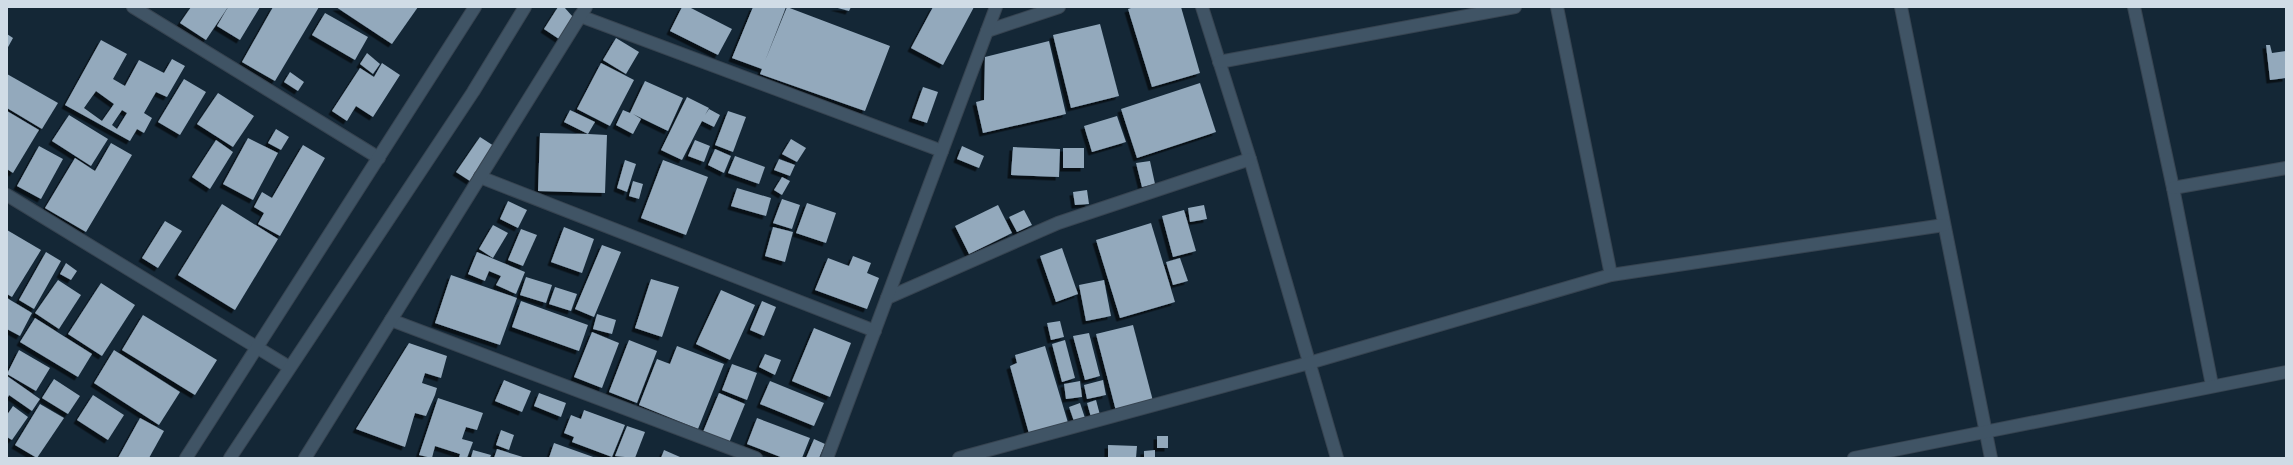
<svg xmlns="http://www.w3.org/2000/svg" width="2293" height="465" viewBox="0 0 2293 465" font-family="'IBM Plex Serif',serif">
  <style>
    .building { fill: #93a9bc; fill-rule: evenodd; filter: url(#shadow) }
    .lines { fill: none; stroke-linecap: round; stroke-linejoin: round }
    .minor-casing { stroke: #374451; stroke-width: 14 }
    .minor { stroke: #405465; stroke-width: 12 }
  </style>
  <defs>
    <filter id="shadow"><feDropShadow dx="-3.5" dy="3.5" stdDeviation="0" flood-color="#0009"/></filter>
  </defs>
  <rect width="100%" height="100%" fill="#142736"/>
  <g class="building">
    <polygon points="191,7 228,7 206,40 180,23"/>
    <polygon points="228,7 260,7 240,40 217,26"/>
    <polygon points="273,7 319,7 275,81 242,62"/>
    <polygon points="336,7 418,7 392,44"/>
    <polygon points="558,7 564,7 573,17 559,39 544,29"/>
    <polygon points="682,7 689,7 732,29 718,55 670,31"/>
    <polygon points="753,7 786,7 765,61 787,7 890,46 865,111 760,74 762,69 732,58"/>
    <polygon points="834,7 851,7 849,11"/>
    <polygon points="933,7 974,7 943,65 911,48"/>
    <polygon points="1134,7 1181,7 1200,73 1152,87 1128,9"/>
    <polygon points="325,13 368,37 355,60 312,35"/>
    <polygon points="1100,24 1119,96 1071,108 1053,35"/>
    <polygon points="7,34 13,38 7,49"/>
    <polygon points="616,38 639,52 626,74 603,60"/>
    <path d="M101 40 127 54 113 79 125 86 139 60 164 73 172 59 185 66 167 97 156 92 144 113 152 118 144 133 137 129 130 141 65 105ZM96 91 114 104 102 121 84 108ZM122 110 127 113 117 129 112 125Z"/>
    <polygon points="1049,41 1066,114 983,133 976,102 984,100 985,57"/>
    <polygon points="2266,45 2270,45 2272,53 2286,51 2286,78 2270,80"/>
    <polygon points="367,53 380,64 373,74 360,64"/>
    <polygon points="382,63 400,75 373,117 356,106 347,121 332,111 360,68 374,77"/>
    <polygon points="601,63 634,80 610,126 577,109"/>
    <polygon points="290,72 304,82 298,91 284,82"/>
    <polygon points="7,74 58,103 42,129 7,108"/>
    <polygon points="184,79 206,92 180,135 158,122"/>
    <polygon points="645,81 683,98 668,131 633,114 641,119 633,134 616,125 623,110 630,113"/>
    <polygon points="1200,83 1216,132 1137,158 1121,109"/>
    <polygon points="923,87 938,92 927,123 912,118"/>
    <polygon points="218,93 254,116 233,147 197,124"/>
    <polygon points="687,97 709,108 705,115 709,109 720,115 714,127 702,121 682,160 661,150"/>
    <polygon points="570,110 595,122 588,134 607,135 605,193 538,191 540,133 588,134 564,122"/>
    <polygon points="7,111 39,130 13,173 7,169"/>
    <polygon points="728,111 746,117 733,152 715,145"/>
    <polygon points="69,115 108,139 91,166 52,141"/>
    <polygon points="1117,116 1126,142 1092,152 1084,126"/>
    <polygon points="276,129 289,137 281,150 268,143"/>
    <polygon points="480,137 494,146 470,181 456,172"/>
    <polygon points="248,138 278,153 253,200 223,184"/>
    <polygon points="791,139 806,148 797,162 782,154"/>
    <polygon points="216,140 233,152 210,189 192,177"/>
    <polygon points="695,140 710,146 704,162 688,156"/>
    <polygon points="111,143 132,155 86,232 45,208 75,158 95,171"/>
    <polygon points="303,145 325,158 280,236 258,224 264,213 254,207 262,192 272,198"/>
    <polygon points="39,146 63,159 41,199 17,186"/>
    <polygon points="962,146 984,156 979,168 957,159"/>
    <polygon points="1013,147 1060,149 1059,177 1011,175"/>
    <rect x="1063" y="148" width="21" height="20"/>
    <polygon points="715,149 731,156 724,173 708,165"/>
    <polygon points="735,156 765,167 759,184 728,173"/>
    <polygon points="779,159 795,165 790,176 774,170"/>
    <polygon points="625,160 636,164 627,192 617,188"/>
    <polygon points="663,160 708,177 686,235 641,218"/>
    <polygon points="1150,161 1155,184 1142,187 1136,163"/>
    <polygon points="782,177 790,181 782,195 774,190"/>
    <polygon points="633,181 643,184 639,199 629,196"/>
    <polygon points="737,188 771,198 766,216 731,206"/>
    <polygon points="1087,190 1089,204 1075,205 1073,192"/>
    <polygon points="782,199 800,205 792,229 773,223"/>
    <polygon points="508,201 527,210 518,228 500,219"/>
    <polygon points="807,203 836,213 826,243 796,233"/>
    <polygon points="222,204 278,239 235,310 178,275"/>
    <polygon points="998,205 1012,233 969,254 955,226"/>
    <polygon points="1204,205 1207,219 1190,222 1188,208"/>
    <polygon points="1024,210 1032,225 1017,232 1009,217"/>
    <polygon points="1184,210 1196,251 1173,257 1162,216"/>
    <polygon points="165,221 182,231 158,268 142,258"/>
    <polygon points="1151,223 1175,302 1120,318 1096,240"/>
    <polygon points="493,225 508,233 493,258 479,249"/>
    <polygon points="564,227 594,239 582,273 551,262"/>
    <polygon points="773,227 793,232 785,262 765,256"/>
    <polygon points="521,229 537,235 523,266 508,260"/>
    <polygon points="7,230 41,250 12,297 7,294"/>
    <polygon points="602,245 621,252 594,317 575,309"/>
    <polygon points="1062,248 1078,294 1056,302 1040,256"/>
    <polygon points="46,252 61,261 34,309 19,300"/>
    <polygon points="477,252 525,272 516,294 496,285 501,276 489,271 485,281 468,274"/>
    <polygon points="853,256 871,263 867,273 879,278 867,309 815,290 828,258 849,266"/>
    <polygon points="1180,258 1188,281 1173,285 1166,262"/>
    <polygon points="66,263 77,271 71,280 60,274"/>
    <polygon points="451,275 517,298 500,345 435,323"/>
    <polygon points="526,277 552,285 546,303 520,295"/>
    <polygon points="651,279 679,287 662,337 635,328"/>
    <polygon points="58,280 81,295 59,329 35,313"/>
    <polygon points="1104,280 1111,316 1086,321 1079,285"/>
    <polygon points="101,283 135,305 102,356 68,334"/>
    <polygon points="555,287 577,294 571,311 549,304"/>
    <polygon points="721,290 755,305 730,360 696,344"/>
    <polygon points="7,298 32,313 20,336 7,329"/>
    <polygon points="521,301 588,325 579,351 512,327"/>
    <polygon points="762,301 776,307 764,336 750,330"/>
    <polygon points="597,314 616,320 612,334 593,329"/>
    <polygon points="143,315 217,360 195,395 122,350"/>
    <polygon points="35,318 92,354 78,377 20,342"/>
    <polygon points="1060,321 1064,337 1051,340 1047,323"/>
    <polygon points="1133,325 1153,401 1116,411 1096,334"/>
    <polygon points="814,328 851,343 830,397 792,381"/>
    <polygon points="592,332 619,343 602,388 574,377"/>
    <polygon points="1089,333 1100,376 1085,380 1073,336"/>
    <polygon points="629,340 657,351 637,403 609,392"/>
    <polygon points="1065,340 1075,378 1062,382 1052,344"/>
    <polygon points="409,343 447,356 441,378 425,373 422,383 437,388 435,395 426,416 415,413 405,447 356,429"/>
    <polygon points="677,346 724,364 698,429 639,405 657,359 670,364"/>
    <polygon points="1045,346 1069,426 1030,437 1010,366 1017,363 1015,355"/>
    <polygon points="19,350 50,368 36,391 7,374"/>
    <polygon points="114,350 180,392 159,425 94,383"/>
    <polygon points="765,354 781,360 775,375 759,367"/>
    <polygon points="732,364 757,373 747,400 722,390"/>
    <polygon points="7,376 40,399 32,411 9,395 7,399"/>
    <polygon points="54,379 80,396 68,414 42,398"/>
    <polygon points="504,380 531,391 522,412 495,401"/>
    <polygon points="1103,380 1106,395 1087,399 1084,385"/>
    <polygon points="770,381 824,403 814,426 760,404"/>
    <polygon points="1080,381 1082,397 1066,399 1064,384"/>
    <polygon points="539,393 566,403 561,417 534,406"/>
    <polygon points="719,393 745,404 729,443 703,432"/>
    <polygon points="93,395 124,415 108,440 77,420"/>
    <polygon points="438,398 483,413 477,430 466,427 462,439 473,442 467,458 459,458 460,454 435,446 432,458 419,455"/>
    <polygon points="1096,400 1100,415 1091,417 1087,403"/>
    <polygon points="1080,403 1086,421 1075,424 1069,407"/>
    <polygon points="40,404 64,418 37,458 15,445"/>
    <polygon points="13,406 28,417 12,440 7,437 7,415"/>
    <polygon points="584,410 625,425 612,457 572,442 574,437 564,433 571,415 581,419"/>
    <polygon points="140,418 164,431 149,458 118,458"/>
    <polygon points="757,418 810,438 802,458 783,458 747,444"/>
    <polygon points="627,426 645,432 635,458 615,456"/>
    <polygon points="501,430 514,435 509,450 496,445"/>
    <rect x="1157" y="436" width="11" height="12"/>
    <polygon points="814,439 825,444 819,458 806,458"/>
    <polygon points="554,443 596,458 549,458"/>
    <polygon points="1108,445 1137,446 1136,458 1108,458"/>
    <polygon points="497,449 526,458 494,458"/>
    <polygon points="473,450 491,455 490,458 471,458"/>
    <polygon points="664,450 680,457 679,458 661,458"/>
    <polygon points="1155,450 1155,458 1144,458 1144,451"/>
  </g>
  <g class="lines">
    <g class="minor-casing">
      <g id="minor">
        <polyline points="133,7 379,158"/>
        <polyline points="1202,7 1250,159 1337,458"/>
        <polyline points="1557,7 1611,275"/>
        <polyline points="1901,7 1991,458"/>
        <polyline points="2134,7 2173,188 2212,385"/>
        <polyline points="580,16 942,151"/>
        <polyline points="987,31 1059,7"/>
        <polyline points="1219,62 1515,7"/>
        <polyline points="480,177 875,331"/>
        <polyline points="2173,188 2286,168"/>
        <polyline points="7,195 289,367"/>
        <polyline points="887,298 1058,223 1250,159"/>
        <polyline points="391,320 756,458"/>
        <polyline points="186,458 475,7"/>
        <polyline points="230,458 473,92 525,7"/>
        <polyline points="305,458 586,7"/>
        <polyline points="827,458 996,7"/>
        <polyline points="959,458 1309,363 1611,275 1944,225"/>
        <polyline points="1854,458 2286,372"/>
      </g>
    </g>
    <use href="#minor" class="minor"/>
  </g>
  <rect width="2293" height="465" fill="none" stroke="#d0dce6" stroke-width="16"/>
</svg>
